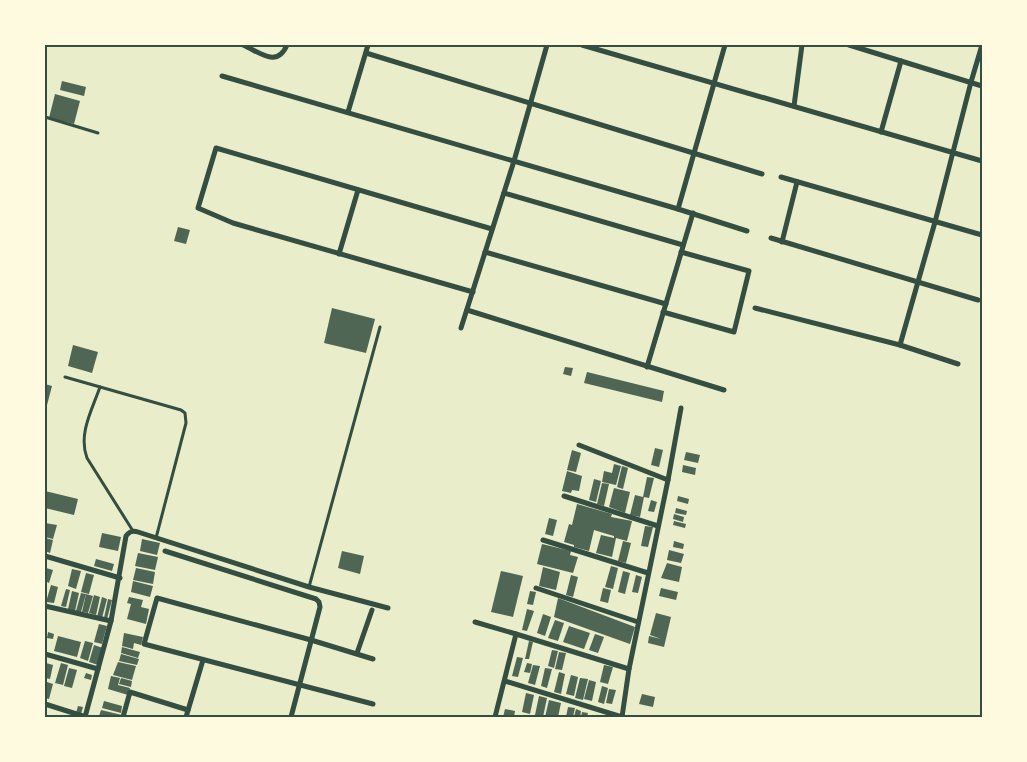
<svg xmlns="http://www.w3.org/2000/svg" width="1027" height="762" viewBox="0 0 1027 762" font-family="Barlow,sans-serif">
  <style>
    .building { fill: #4f6655 }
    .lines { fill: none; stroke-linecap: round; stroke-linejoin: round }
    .service { stroke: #344e41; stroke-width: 3 }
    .minor { stroke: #344e41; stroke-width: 5 }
    .neatline { fill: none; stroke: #344e41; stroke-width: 2 }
  </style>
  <rect width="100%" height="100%" fill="#e9edc9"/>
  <g class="building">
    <polygon points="62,81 86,87 84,96 60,90"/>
    <polygon points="55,94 80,101 74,124 49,118"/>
    <polygon points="178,227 190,230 186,244 174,241"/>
    <polygon points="332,308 375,319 366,353 324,343"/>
    <polygon points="73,345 98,352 92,373 68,366"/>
    <polygon points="565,367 573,368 571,376 563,374"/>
    <polygon points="587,372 664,391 662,402 584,383"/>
    <polygon points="45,384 52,386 46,409 45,409"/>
    <polygon points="655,448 663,450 659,467 651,465"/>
    <polygon points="572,450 581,453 576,472 567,470"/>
    <polygon points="686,452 700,455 698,463 684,460"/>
    <polygon points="614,464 621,466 616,485 602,482 604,471 612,473"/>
    <polygon points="683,465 696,468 695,475 682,472"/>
    <polygon points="622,466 628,468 623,489 617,487"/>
    <polygon points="567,471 582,476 579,491 572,490 571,493 562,491"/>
    <polygon points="647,477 654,478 649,498 644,497 640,517 630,515 635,495 643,497"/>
    <polygon points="594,479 601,481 596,502 589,500"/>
    <polygon points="602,483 609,484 604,506 597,504"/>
    <polygon points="614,488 630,492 625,513 609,507"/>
    <polygon points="45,491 78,499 74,515 45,508"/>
    <polygon points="678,496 689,499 688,504 677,501"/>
    <polygon points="651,500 657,502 654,512 648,511"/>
    <polygon points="577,504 612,514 611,517 632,521 627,541 616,538 612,557 596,553 601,535 614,538 614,536 607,534 594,530 589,551 574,547 574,545 564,542 569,524 572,525"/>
    <polygon points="676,508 687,511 686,515 675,513"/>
    <polygon points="674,514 684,517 683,522 673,519"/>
    <polygon points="549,518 557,520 553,536 545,534"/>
    <polygon points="674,521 686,524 685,528 673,525"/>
    <polygon points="45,523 57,525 53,539 45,537"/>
    <polygon points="645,526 653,527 648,547 641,546"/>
    <polygon points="102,533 121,537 118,551 99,547"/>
    <polygon points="45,538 53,540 50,553 45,551"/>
    <polygon points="142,539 160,543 157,555 140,551"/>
    <polygon points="623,541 631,543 626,563 618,561"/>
    <polygon points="674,541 684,544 683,549 673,547"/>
    <polygon points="542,544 571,551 570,555 578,557 573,573 537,564"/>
    <polygon points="669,550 684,554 681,563 667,560"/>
    <polygon points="342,551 364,556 360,574 338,568"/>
    <polygon points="138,553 158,557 155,570 135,566"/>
    <polygon points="96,559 114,564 112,571 94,566"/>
    <polygon points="667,563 682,567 679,582 661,578"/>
    <polygon points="611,566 618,568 613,589 605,587"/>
    <polygon points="543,567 560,572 556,590 539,586"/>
    <polygon points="46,568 53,570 49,583 45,581"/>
    <polygon points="136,568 155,572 153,584 133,580"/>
    <polygon points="72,569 81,571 76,589 68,586"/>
    <polygon points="501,571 523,576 513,617 491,612"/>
    <polygon points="623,571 630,573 625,594 618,592"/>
    <polygon points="86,573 94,575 89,594 81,592"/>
    <polygon points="571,575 578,577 573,597 566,595"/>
    <polygon points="636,575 642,577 638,593 632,592"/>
    <polygon points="133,581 153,586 150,597 131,592"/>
    <polygon points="51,585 58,587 54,603 46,602"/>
    <polygon points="603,588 611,590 608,603 600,601"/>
    <polygon points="661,588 678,592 676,600 659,596"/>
    <polygon points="66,589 70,590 66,607 61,606"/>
    <polygon points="72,591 79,593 75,611 68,609"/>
    <polygon points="530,591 536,592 533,605 527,604"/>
    <polygon points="81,593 86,594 81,612 76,611"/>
    <polygon points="86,594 93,596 88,613 82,612"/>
    <polygon points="94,595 100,597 96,615 89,613"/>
    <polygon points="102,597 107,599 102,618 97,617"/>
    <polygon points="129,597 143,600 141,607 149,609 146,624 127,619 131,604 127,603"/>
    <polygon points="558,598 635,627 630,644 554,617"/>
    <polygon points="108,599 112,600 107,619 104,618"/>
    <polygon points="527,609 534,611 527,631 522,630"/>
    <polygon points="656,613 671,617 664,647 648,643 649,636 661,639 650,635"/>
    <polygon points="543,614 551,617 545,636 537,633"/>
    <polygon points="555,620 564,623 558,641 548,638"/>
    <polygon points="99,624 107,626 102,644 94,642"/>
    <polygon points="569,626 590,633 584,649 563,642"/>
    <polygon points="48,632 54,634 53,639 47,638"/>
    <polygon points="124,633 143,637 141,645 134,643 133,649 122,646"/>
    <polygon points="595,634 604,637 598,653 589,650"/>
    <polygon points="58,636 81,642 77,657 54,651"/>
    <polygon points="85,641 93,643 88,661 80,658"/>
    <polygon points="529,641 533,642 529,659 525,659"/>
    <polygon points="94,645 103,648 98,665 89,662"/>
    <polygon points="122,647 140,652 138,658 121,653"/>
    <polygon points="552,650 558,651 554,668 548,666"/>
    <polygon points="559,652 566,653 562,670 555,669"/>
    <polygon points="121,654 139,659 137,665 119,661"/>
    <polygon points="517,657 523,658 518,677 512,676"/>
    <polygon points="118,662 136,666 132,680 113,675"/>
    <polygon points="46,663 53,665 50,679 45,678"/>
    <polygon points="61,663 68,665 63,685 55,683"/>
    <polygon points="527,663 532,664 530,673 524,672"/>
    <polygon points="533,665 540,666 535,685 528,683"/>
    <polygon points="604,665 613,667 608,684 600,682"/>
    <polygon points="69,668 77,670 72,688 64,686"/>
    <polygon points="545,668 552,669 547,688 541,686"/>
    <polygon points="559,672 565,674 561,694 554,692"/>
    <polygon points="86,673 92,675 91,680 84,678"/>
    <polygon points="571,675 578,677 574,696 566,694"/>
    <polygon points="111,676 120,678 118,685 130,688 128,695 108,689"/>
    <polygon points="121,678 132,681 131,687 119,684"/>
    <polygon points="580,678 588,679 583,700 575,698"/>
    <polygon points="589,680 596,682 592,701 584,699"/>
    <polygon points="47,682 53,684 49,699 45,698"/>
    <polygon points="602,686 608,688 604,704 598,702"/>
    <polygon points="609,689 616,690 612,704 606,703"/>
    <polygon points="526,693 534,695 530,714 522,712"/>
    <polygon points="642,694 655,697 653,707 639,704"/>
    <polygon points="539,696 547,698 543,717 535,715"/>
    <polygon points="549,700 561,703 558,717 545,717"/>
    <polygon points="104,701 122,706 121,713 102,708"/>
    <polygon points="78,706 83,707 81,714 76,713"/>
    <polygon points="568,707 575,708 573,717 566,717"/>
    <polygon points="505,709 515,711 514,717 503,717"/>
    <polygon points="576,709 581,711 580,717 574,717"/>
    <polygon points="101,710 122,715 122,717 99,716"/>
    <polygon points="582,712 588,713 587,717 581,717"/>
  </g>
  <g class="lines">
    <g class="service">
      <polyline points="45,117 98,133"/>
      <polyline points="65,377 181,410 185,413 186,423 156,538"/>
      <path d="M100 387C92 410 78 434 87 458L133 531"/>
      <polyline points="309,587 380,327"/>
    </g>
    <g class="minor">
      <path d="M243 45C261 53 277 68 287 45"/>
      <polyline points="582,45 982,161"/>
      <polyline points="849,45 982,86"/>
      <polyline points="366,53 762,174"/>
      <polyline points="222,76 678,209 747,231"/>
      <polyline points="794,106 802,45"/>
      <polyline points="348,112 368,45"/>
      <polyline points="881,132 901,61"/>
      <polyline points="781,177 982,235"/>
      <polyline points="504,193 683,245"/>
      <polyline points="678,209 725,45"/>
      <polyline points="771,238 978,300"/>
      <polyline points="782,242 797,182"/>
      <polyline points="485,252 666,304"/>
      <polyline points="339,254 358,190"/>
      <polyline points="473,292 233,223 198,208 216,148 492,229"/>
      <polyline points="755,308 900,345 958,364"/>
      <polyline points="467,310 724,390"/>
      <polyline points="663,312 734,332 749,271 681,252"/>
      <polyline points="461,328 514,161 547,45"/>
      <polyline points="900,345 935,222 971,82 982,45"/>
      <polyline points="647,367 693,213"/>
      <polyline points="579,445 668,480"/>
      <polyline points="564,496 658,526"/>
      <polyline points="543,540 648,573"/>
      <polyline points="165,551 316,599 319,602 320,607 291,717"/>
      <polyline points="45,556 120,578"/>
      <polyline points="536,588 638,622"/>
      <polyline points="45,606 111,621"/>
      <polyline points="475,622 516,634 495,717"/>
      <polyline points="516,634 629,669"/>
      <polyline points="357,653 372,610"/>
      <polyline points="45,654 98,669"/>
      <polyline points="505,681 622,717"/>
      <polyline points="45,704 86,717"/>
      <polyline points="373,704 144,644 157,598 311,640 373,659"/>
      <path d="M85 717 111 621 126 536C129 532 132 530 138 532L309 587 388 608"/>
      <polyline points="123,717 130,692 188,710"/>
      <polyline points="186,717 203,660"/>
      <polyline points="622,717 629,669 668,480 681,408"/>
    </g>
  </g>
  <rect width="1027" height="762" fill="none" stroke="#fefae0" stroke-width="92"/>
  <rect x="46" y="46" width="935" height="670" class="neatline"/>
</svg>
